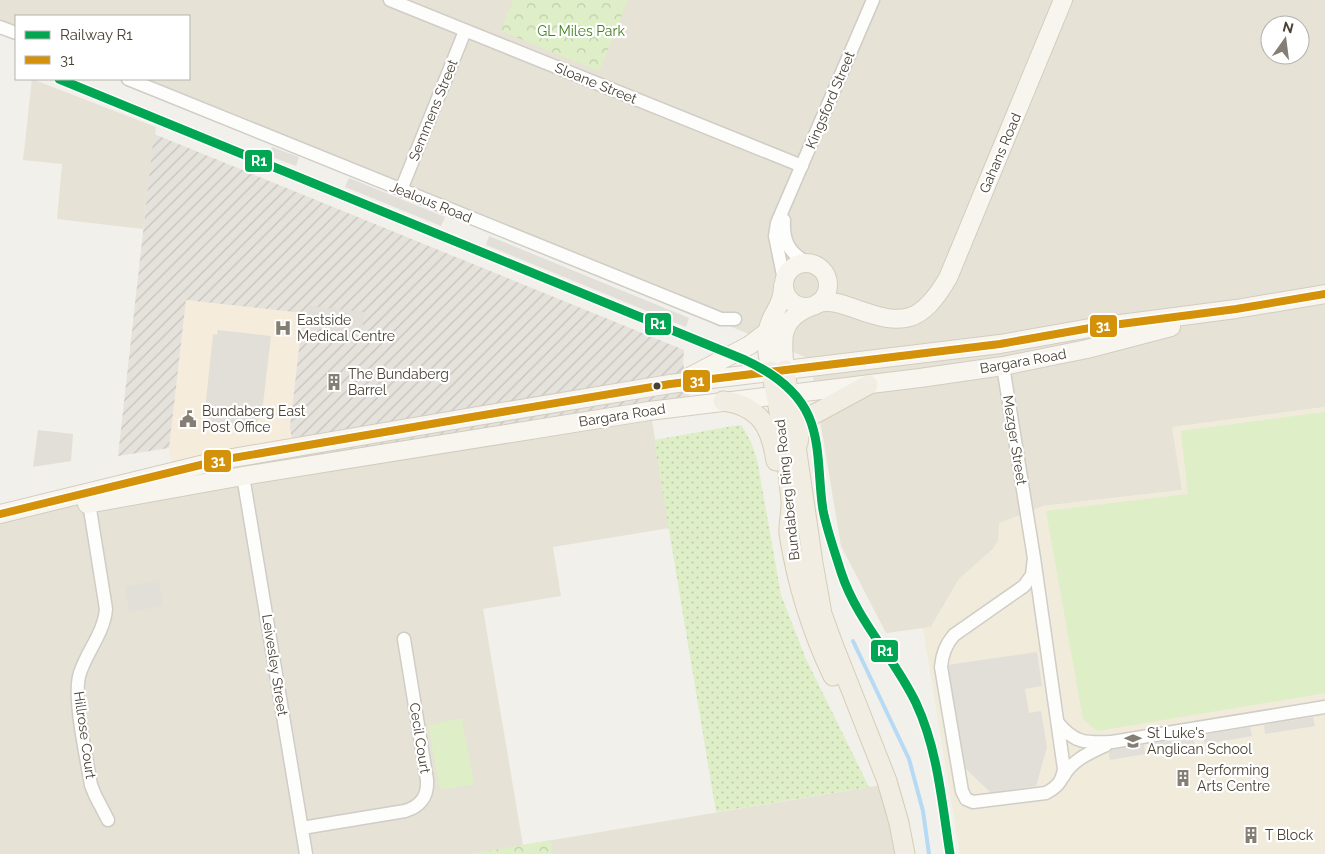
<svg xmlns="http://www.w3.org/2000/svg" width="1325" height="854" viewBox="0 0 1325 854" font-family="Raleway,sans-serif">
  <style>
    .residential { fill: #e6e2d6; fill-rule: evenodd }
    .commercial { fill: #f6ecdb }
    .industrial { fill: url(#industrial-furrows) }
    .education { fill: #f0ebdb }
    .grass { fill: url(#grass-dots) }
    .forest { fill: url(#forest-crowns) }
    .pitch { fill: #deeec7 }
    .parking { fill: #e1dfd8 }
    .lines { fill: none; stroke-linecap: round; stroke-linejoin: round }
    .stream { stroke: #b6daf4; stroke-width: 4 }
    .street-casing { stroke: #d0cdc7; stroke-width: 15 }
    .secondary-casing { stroke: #d2cdc0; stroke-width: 20 }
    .primary-casing { stroke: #d6cdb5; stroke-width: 21 }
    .street { stroke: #fdfdfc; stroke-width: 12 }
    .secondary { stroke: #f7f5ee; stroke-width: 18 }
    .primary { stroke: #f1ede3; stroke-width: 19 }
    .bus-1-casing { stroke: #fff; stroke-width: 11 }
    .bus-1 { stroke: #d4920a; stroke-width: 8 }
    .rail-1-casing { stroke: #fff; stroke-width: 12 }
    .rail-1 { stroke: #00a651; stroke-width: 9 }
    .bus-dot { fill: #484134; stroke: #fff; stroke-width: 2 }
    .labels { text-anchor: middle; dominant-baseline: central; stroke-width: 4.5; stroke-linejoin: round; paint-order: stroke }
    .park-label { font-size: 14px; fill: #438021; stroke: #fff }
    .street-label { font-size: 14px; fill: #484134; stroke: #fff }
    .poi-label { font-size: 14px; fill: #484134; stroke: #fff; text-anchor: start }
    .line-badge { stroke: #fff; stroke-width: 2 }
    .badge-label { font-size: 14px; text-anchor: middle; font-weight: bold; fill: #fff }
  </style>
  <defs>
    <pattern id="industrial-furrows" width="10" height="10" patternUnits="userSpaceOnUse" patternTransform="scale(1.25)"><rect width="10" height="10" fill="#e5e1db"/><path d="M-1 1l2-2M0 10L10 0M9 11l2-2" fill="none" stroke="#c6c2bd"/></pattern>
    <pattern id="grass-dots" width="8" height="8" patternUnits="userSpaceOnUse" patternTransform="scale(1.25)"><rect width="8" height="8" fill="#deeec7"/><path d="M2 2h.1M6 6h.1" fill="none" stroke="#c0cdac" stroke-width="1.8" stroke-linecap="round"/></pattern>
    <pattern id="forest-crowns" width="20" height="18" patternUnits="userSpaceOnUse" patternTransform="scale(1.25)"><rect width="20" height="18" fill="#deeec7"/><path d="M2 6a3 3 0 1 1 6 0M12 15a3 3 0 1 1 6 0" fill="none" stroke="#c0cdac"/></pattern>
  </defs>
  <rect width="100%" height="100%" fill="#f2f0ea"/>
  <g class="residential">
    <path d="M0 0H1325V407L1173 427 1182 490 1043 506 998 541 993 549 959 579 931 627 886 633 841 546 810 359 127 79H189V16H16V33L0 27ZM1270 25H1300V55H1270Z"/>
    <polygon points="32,79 156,127 143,229 57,219 62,164 23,160"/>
    <polygon points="649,403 670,528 553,547 561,596 483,609 523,845 887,784 903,854 0,854 0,516 173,478"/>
  </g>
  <polygon class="commercial" points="186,300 303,313 290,427 295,458 173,478 169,448"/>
  <polygon class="industrial" points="154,134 684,350 683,362 689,396 358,451 295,458 290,427 303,313 186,300 169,448 118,456"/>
  <polygon class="education" points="1325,407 1325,854 960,854 923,628 931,627 959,579 993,549 998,541 999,523 1043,506 1182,490 1172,427"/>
  <polygon class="grass" points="739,425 742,426 751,442 757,459 781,595 806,659 869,787 716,812 654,440"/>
  <g class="forest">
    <polygon points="513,0 628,0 599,71 501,31"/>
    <polygon points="551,840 553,854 470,854"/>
  </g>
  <g class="pitch">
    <polygon points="1325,412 1325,693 1097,731 1083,719 1046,511 1188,494 1181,431"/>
    <polygon points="462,718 474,784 440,790 428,725"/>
  </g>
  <g class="parking">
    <polygon points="272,147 299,157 296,166 269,156"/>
    <polygon points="349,178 445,217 441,226 345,187"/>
    <polygon points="489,236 689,318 686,327 486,245"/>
    <polygon points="309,306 364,312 361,343 321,339 321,329 307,328"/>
    <polygon points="218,330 271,336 262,413 256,423 203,429 213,334 217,335"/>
    <polygon points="38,430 73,434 71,461 33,467"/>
    <polygon points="159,580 163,606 129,612 125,586"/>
    <polygon points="1037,652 1042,686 1025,689 1029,713 1041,711 1047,747 1036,786 991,793 964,767 947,665"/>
    <polygon points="1313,717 1315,726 1265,734 1264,725"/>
    <polygon points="1250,727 1252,736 1205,744 1203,735"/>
    <polygon points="1193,737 1195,746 1155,752 1154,743"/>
    <polygon points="1144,745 1145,754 1110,760 1108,750"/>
  </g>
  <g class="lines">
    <polyline class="stream" points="853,641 909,759 923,811 929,854"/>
    <g class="street-casing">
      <g id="street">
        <polyline points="390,0 802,166"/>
        <polyline points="0,27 16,33"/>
        <polyline points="128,79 714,316 721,319 735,319"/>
        <polyline points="401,190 465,31"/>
        <path d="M784 220C783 240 788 252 806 262"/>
        <polyline points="784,280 775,236 777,223 873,0"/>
        <path d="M1003 366 1034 558 1064 769C1062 782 1057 787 1046 793L973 802 966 799 962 791 941 667C942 654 946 644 954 635L1024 586 1032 575 1034 558"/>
        <polyline points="243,476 306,854"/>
        <path d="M89 503 106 609C104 633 87 651 80 673 72 696 87 759 91 785L95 795 108 820"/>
        <path d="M1058 723C1075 744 1087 743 1112 742L1325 707"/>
        <path d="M1063 777C1072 760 1089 753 1106 745"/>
        <path d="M302 828 405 811C421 806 428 796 427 780L404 639"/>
      </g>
    </g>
    <g class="secondary-casing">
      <g id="secondary">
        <circle cx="806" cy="285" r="22"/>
        <path d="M818 303C832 300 842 304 856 309 903 326 921 324 948 278L1063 0"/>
        <path d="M785 370C782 341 778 320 810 307"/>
        <path d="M771 371C767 354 764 337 771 320 777 308 783 300 783 286"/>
        <polyline points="689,377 750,345 767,332"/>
        <polyline points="87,504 243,476 649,411 920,378 1003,366 1087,349 1171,327"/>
        <polyline points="0,514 221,460 472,417 670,384 1000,344 1090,328 1236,309 1325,294"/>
      </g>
    </g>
    <g class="primary-casing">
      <g id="primary">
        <polyline points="785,370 813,563 822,614 833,644 887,781 899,823 905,854"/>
        <path d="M771 371C780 413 787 457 791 500 792 511 788 523 789 534 797 584 811 630 833 676"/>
        <path d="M723 401C760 406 771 427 776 461"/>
        <polyline points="798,443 800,430 809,417 868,385"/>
      </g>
    </g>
    <use href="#street" class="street"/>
    <use href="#secondary" class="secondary"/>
    <use href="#primary" class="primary"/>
    <g class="bus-1-casing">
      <polyline id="bus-1" points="0,514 221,460 472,417 670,384 1000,344 1090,328 1236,309 1325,294"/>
    </g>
    <use href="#bus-1" class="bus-1"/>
    <g class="rail-1-casing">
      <path id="rail-1" d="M59 79 745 360C771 372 797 389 809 417 821 445 818 480 823 510 827 531 835 552 841 572 857 621 894 657 916 703 938 750 942 804 950 854"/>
    </g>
    <use href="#rail-1" class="rail-1"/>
  </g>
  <defs>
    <g id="hospital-bare" transform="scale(1.35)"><path d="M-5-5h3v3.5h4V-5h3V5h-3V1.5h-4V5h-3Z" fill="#847e74" stroke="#fff" stroke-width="2.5" paint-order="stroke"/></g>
    <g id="building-bare" transform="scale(1.35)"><path d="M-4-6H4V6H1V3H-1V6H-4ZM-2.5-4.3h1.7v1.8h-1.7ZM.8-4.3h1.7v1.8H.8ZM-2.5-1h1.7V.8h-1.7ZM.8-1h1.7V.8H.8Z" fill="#847e74" stroke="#fff" stroke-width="2.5" paint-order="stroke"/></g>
    <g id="civic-bare" transform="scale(1.35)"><path d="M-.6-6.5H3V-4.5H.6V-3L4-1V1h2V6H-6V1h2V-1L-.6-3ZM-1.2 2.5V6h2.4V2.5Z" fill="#847e74" stroke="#fff" stroke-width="2.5" paint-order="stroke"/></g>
    <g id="school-bare" transform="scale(1.35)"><path d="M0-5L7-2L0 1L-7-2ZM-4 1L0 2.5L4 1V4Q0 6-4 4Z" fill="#847e74" stroke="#fff" stroke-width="2.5" paint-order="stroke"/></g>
  </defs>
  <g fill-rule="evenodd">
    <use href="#hospital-bare" x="283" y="328"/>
    <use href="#building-bare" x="334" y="382"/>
    <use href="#civic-bare" x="188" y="419"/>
    <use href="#school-bare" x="1133" y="741"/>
    <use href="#building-bare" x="1183" y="778"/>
    <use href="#building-bare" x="1251" y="835"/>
  </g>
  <circle class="bus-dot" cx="657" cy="386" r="4.5"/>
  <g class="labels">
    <g class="park-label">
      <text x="581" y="31">GL Miles Park</text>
    </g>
    <g class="street-label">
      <text transform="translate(596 83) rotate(22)">Sloane Street</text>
      <text transform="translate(830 100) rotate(-67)">Kingsford Street</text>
      <text transform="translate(433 110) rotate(-68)">Semmens Street</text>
      <text transform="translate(1000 153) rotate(-67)">Gahans Road</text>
      <text transform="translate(431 202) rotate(22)">Jealous Road</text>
      <text transform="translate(1023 361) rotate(-10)">Bargara Road</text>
      <text transform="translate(622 415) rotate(-9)">Bargara Road</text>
      <text transform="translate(1015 440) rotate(81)">Mezger Street</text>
      <text transform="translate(787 490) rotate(-96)">Bundaberg Ring Road</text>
      <text transform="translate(275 665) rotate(81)">Leivesley Street</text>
      <text transform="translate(85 735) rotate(82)">Hillrose Court</text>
      <text transform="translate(420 738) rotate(81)">Cecil Court</text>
    </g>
    <g class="poi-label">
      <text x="297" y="320">Eastside<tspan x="297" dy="16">Medical Centre</tspan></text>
      <text x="348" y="374">The Bundaberg<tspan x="348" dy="16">Barrel</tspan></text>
      <text x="202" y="411">Bundaberg East<tspan x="202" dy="16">Post Office</tspan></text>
      <text x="1147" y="733">St Luke's<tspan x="1147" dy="16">Anglican School</tspan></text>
      <text x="1197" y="770">Performing<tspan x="1197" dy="16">Arts Centre</tspan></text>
      <text x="1265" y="835">T Block</text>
    </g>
  </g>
  <g class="line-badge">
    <rect x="244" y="149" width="29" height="24" rx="5" fill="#00a651"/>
    <rect x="644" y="312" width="28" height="24" rx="5" fill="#00a651"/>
    <rect x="1089" y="314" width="29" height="24" rx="5" fill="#d4920a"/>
    <rect x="682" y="369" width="29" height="24" rx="5" fill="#d4920a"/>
    <rect x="203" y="449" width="29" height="24" rx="5" fill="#d4920a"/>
    <rect x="870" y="639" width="29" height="24" rx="5" fill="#00a651"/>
  </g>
  <g class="badge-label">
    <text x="259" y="166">R1</text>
    <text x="658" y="329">R1</text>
    <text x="1103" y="331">31</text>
    <text x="697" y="386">31</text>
    <text x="218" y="466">31</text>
    <text x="885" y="656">R1</text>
  </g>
  <rect x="15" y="15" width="175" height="65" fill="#ffffff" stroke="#b6b3ae"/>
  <rect x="25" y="31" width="25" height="8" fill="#00a651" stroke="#b6b3ae"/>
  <text x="60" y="40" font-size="15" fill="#484134">Railway R1</text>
  <rect x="25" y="56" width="25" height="8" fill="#d4920a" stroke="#b6b3ae"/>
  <text x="60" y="65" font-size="15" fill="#484134">31</text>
  <g transform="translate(1285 40) rotate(14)"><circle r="24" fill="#ffffff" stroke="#b6b3ae"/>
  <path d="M0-4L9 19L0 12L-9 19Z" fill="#847e74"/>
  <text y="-8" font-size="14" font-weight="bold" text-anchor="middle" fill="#484134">N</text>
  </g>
</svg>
